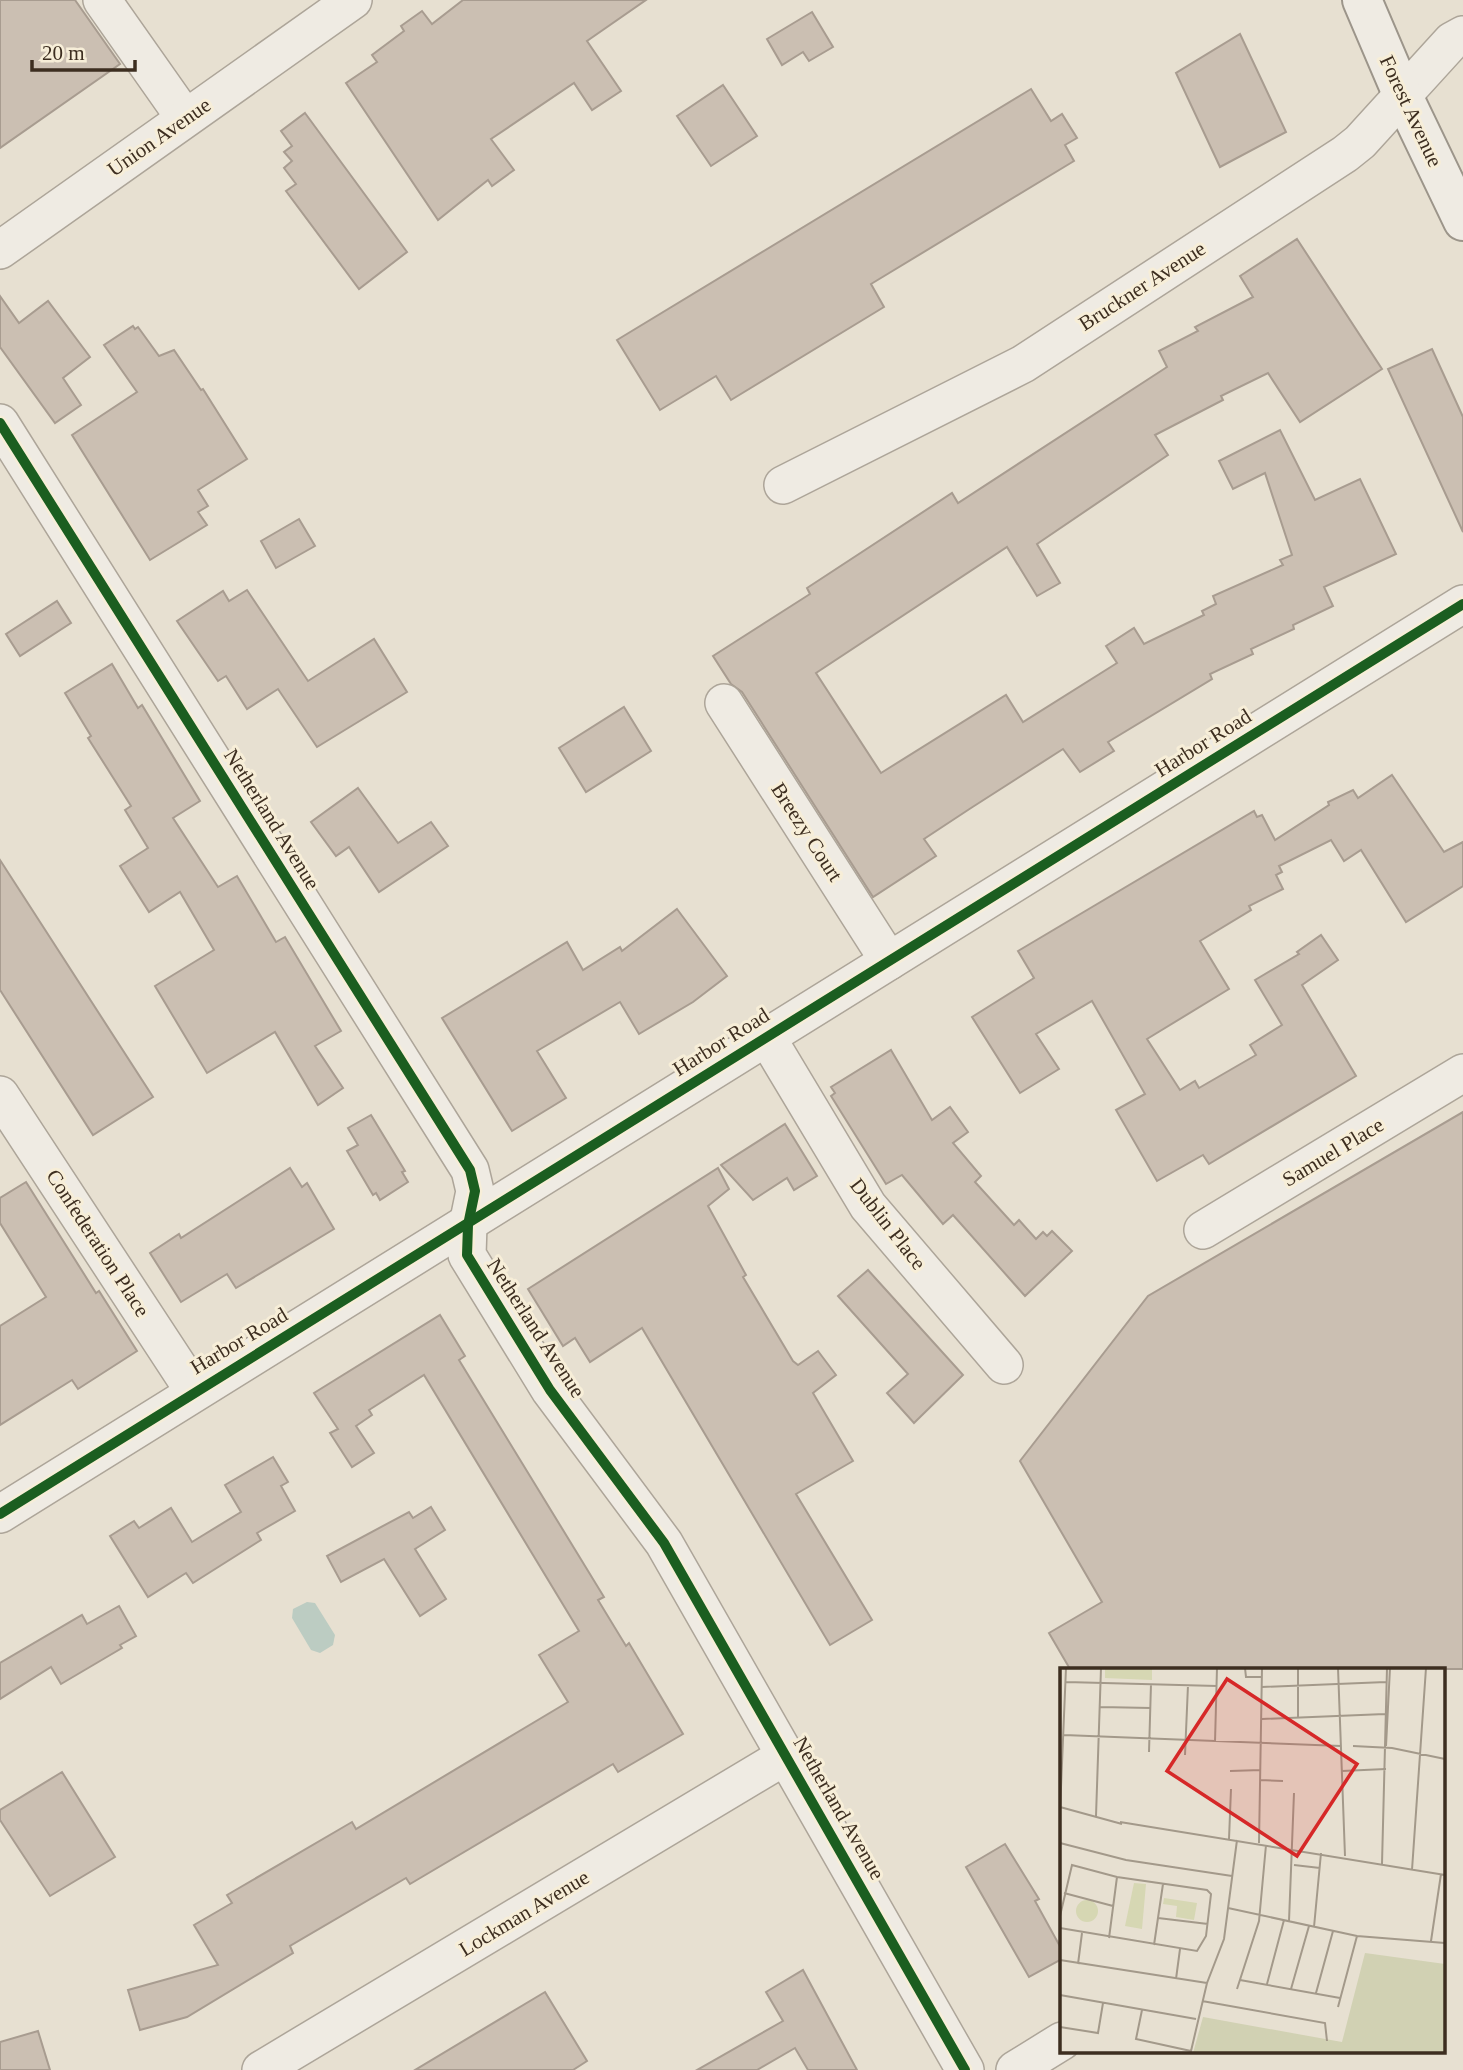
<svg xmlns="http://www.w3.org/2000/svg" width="1463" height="2070" viewBox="0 0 1463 2070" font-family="'Times New Roman',serif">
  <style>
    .water { fill: #bcccc2 }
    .building { fill: #cbbfb2; stroke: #a89c90; stroke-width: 2 }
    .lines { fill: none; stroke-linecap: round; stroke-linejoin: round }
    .street-casing { stroke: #ada599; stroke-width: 40 }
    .secondary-casing { stroke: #9c958a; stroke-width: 42 }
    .street { stroke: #efebe3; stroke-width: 37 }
    .secondary { stroke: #efebe3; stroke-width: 38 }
    .cycleway-casing { stroke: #f7eed8; stroke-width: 15 }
    .cycleway { stroke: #1b5e20; stroke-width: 10 }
    .labels { text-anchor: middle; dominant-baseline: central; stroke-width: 6; stroke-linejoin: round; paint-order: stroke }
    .street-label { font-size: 21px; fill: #3d2e20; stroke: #f7eed8 }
    .inset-road { fill: none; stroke: #a3998a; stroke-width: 2 }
    .view { fill: #d62828; fill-opacity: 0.15; stroke: #d62828; stroke-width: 3.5 }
    .inset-edge { fill: none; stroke: #3d2e20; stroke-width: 3.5 }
  </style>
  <rect width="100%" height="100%" fill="#e7e0d1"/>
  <polygon class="water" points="307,1602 315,1603 335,1635 333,1645 320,1653 311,1650 292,1618 293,1609"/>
  <g class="building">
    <polygon points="0,0 75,0 120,64 0,148"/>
    <polygon points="463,0 646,0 587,41 621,91 592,110 574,83 491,139 514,170 492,186 488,180 438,220 346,83 377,62 372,55 404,31 401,26 422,11 432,24"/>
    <polygon points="812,12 833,47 809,61 803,52 782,65 767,39"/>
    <polygon points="1240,34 1286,132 1220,167 1176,73"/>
    <polygon points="723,85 757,136 711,166 677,116"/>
    <polygon points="1031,89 1051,121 1062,114 1077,138 1065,145 1074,161 871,284 884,307 731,400 716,376 660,410 617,340"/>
    <polygon points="305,113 407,252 359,289 286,191 296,184 284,168 292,161 284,152 292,146 281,131"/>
    <polygon points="1297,239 1382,369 1300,422 1268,373 1221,396 1223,400 1155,435 1168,455 1037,544 1060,583 1037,596 1007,547 816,673 881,773 1006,695 1023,722 1117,663 1106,646 1134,628 1144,644 1204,615 1202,611 1216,604 1213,596 1283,565 1280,560 1292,555 1265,473 1233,489 1219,461 1280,430 1315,500 1360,479 1396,554 1324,587 1333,606 1293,625 1294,629 1251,649 1253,654 1210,674 1212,679 1108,742 1114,751 1080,772 1063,749 971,808 924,839 936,856 873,897 742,692 731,684 713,656 810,594 807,588 952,493 958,503 1167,367 1159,351 1198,331 1195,327 1253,297 1240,276"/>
    <polygon points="0,296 19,323 48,301 90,357 63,378 81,405 55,423 0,347"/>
    <polygon points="133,326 135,329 138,327 159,356 174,350 201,390 203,389 247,459 198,490 208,506 198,512 207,525 150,560 72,435 137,392 104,345"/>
    <polygon points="1432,349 1463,417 1463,532 1388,369"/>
    <polygon points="299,519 315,546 276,568 261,541"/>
    <polygon points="247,590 308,681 374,639 407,692 317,747 278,689 247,709 226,676 218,681 177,621 223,591 229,601"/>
    <polygon points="57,601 71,623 20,656 6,634"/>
    <polygon points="112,664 138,708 142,705 200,801 173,818 218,887 237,876 276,942 285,937 341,1031 315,1046 343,1088 318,1105 275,1032 207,1073 155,986 214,950 180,892 149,912 120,866 148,848 125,810 131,806 88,738 91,736 65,693"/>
    <polygon points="624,707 651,751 586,792 559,748"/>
    <polygon points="1392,775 1444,852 1463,842 1463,886 1406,922 1361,850 1344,861 1331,840 1279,866 1282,872 1276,875 1283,889 1249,906 1251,910 1200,941 1229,989 1147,1039 1180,1090 1195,1081 1199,1088 1256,1055 1250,1045 1282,1025 1255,980 1299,954 1297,952 1321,935 1338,960 1302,985 1356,1076 1209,1164 1203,1155 1157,1181 1116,1110 1145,1094 1092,1001 1036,1034 1059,1069 1020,1093 972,1017 1034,978 1018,951 1254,811 1257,817 1262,815 1275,840 1329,805 1328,802 1353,790 1358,798"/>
    <polygon points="358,788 398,843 431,822 448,846 379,892 349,847 336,856 311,822"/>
    <polygon points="0,860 153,1097 93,1135 0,990"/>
    <polygon points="677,909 727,976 693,1002 639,1034 620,1002 537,1051 566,1098 512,1131 442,1018 567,942 583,970 620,947 622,951"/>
    <polygon points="891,1050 932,1120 950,1107 968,1132 953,1143 981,1176 975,1182 1014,1225 1019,1220 1036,1239 1043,1232 1047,1236 1052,1231 1072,1251 1025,1296 953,1215 943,1224 902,1175 886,1184 831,1096 835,1093 831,1087"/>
    <polygon points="1463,1112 1463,1669 1070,1669 1049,1633 1102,1602 1020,1461 1148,1296"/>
    <polygon points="371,1115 405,1171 402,1172 408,1182 380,1200 376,1193 373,1195 347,1151 358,1145 348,1128"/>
    <polygon points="785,1124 817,1176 794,1190 787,1178 753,1200 721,1165"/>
    <polygon points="290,1168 302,1187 307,1183 334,1229 236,1288 227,1274 181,1302 150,1253 179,1234 181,1238"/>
    <polygon points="718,1168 729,1189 708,1206 746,1275 743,1277 793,1361 798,1365 818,1351 836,1375 813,1393 853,1461 796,1494 872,1620 830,1645 642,1328 590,1362 575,1338 563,1346 528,1289"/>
    <polygon points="26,1182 96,1293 99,1291 137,1351 78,1389 72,1380 0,1425 0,1326 46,1297 0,1223 0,1198"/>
    <polygon points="868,1270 963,1375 914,1423 887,1393 908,1374 838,1296"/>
    <polygon points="440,1315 465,1356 459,1360 604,1597 598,1600 626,1646 629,1643 683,1734 618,1772 613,1764 410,1884 406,1878 290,1946 293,1953 187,2017 140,2030 128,1990 218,1965 194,1925 232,1903 227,1895 352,1822 356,1829 568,1702 539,1655 579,1631 424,1375 369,1410 372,1415 356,1426 374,1453 352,1467 330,1433 338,1429 314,1393"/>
    <polygon points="273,1457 288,1482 281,1486 295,1511 257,1533 261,1540 193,1583 186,1573 148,1597 110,1536 134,1521 139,1528 171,1508 192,1542 241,1512 225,1485"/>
    <polygon points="431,1507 445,1530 415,1549 446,1599 420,1616 384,1559 341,1582 327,1556 409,1512 413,1518"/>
    <polygon points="119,1606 136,1636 120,1645 122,1648 61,1684 51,1667 0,1699 0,1663 82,1615 87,1624"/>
    <polygon points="62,1772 115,1857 50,1896 0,1820 0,1810"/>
    <polygon points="1005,1844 1039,1899 1035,1901 1062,1950 1062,1959 1029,1977 966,1867"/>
    <polygon points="803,1970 857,2070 808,2070 795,2048 757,2070 697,2070 783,2021 766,1992"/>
    <polygon points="545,1992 587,2061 573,2070 415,2070"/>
    <polygon points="38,2031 50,2070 0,2070 0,2042"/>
  </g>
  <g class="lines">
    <g class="street-casing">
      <g id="street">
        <polyline points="102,0 185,118"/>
        <polyline points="0,250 353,0"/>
        <polyline points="0,423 470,1170 475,1191 468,1225 467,1255 550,1390 664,1543 965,2070"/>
        <polyline points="783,485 1023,364 1345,154 1360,142 1452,41 1463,35"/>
        <polyline points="724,703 889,961"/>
        <polyline points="766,1036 868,1206 1004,1365"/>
        <polyline points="0,1095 194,1391"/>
        <polyline points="1203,1230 1463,1073"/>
        <polyline points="0,1514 1463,604"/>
        <polyline points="261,2070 787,1755"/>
        <polyline points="1015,2070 1062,2041"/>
      </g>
    </g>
    <g class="secondary-casing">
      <polyline id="secondary" points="1362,0 1403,96 1463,221"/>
    </g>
    <use href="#street" class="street"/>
    <use href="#secondary" class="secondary"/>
    <g class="cycleway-casing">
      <g id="cycleway">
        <polyline points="0,423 470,1170 475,1191 468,1225 467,1255 550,1390 664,1543 965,2070"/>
        <polyline points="0,1514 1463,604"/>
      </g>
    </g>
    <use href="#cycleway" class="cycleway"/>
  </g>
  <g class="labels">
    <g class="street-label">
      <text transform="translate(1411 111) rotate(65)">Forest Avenue</text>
      <text transform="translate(159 137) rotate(-35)">Union Avenue</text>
      <text transform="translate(1142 286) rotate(-33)">Bruckner Avenue</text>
      <text transform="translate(1203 743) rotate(-32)">Harbor Road</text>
      <text transform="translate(272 819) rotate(58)">Netherland Avenue</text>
      <text transform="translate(807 832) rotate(57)">Breezy Court</text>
      <text transform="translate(721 1042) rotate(-32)">Harbor Road</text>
      <text transform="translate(1333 1152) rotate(-31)">Samuel Place</text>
      <text transform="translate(888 1224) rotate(52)">Dublin Place</text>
      <text transform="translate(98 1243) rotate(57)">Confederation Place</text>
      <text transform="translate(536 1328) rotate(57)">Netherland Avenue</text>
      <text transform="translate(239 1341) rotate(-31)">Harbor Road</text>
      <text transform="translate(839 1808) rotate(60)">Netherland Avenue</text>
      <text transform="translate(524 1913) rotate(-31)">Lockman Avenue</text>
    </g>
  </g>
  <g transform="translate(1060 1668)">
    <rect width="385" height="385" fill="#e7e0d1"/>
    <path d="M45 0H92V12L45 10ZM74 215 86 216 82 261 65 258ZM104 230 137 235 134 252 116 249 117 238 103 236ZM16 243a11 11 0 1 1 22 0a11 11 0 1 1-22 0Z" fill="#d6d7b3"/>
    <path d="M305 285 385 296V385H133L143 349 282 374Z" fill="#d1d1b3"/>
    <path class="inset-road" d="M185 0 186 9H202M278 0 285 188M6 14 157 18M202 19 326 14M40 39 91 40M238 49V0M202 51 325 46M4 67 281 78M155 74 157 0M293 78 332 80 385 91M326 78 330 0M89 84 91 16M125 87 128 17M170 103 201 102M282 103 326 101M200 112 223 113M0 139 62 156M0 143 6 0M36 148 41 0M60 154 385 207M169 171 171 121M0 175 66 192 172 208M199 175 202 0M322 196 327 0M234 197 260 200M352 202 366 0M4 225 53 238M168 240 297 268 385 275M0 248 12 197 57 209 147 222 151 226 146 268 137 283 0 260M98 250 148 256M229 253 234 125M254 259 261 185M49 270 57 209M371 273 381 206M94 277 103 216M0 292 147 315M18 296 22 265M116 311 120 281M180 312 280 330M207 316 224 252M177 321 199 253 206 177M231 321 249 258M256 325 273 263M0 327 136 351M142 333 265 355 267 373M278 339 297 268M82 342 76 371 131 383 147 315 164 271 177 172M0 359 38 365 43 335"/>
    <path class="view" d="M167 11 297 96 237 188 107 103Z"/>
    <rect width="385" height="385" class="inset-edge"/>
  </g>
  <path d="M32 60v10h103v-10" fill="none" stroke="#3d2e20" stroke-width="3.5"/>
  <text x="42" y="60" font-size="21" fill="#3d2e20" stroke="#f7eed8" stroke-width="5" paint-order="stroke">20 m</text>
</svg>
